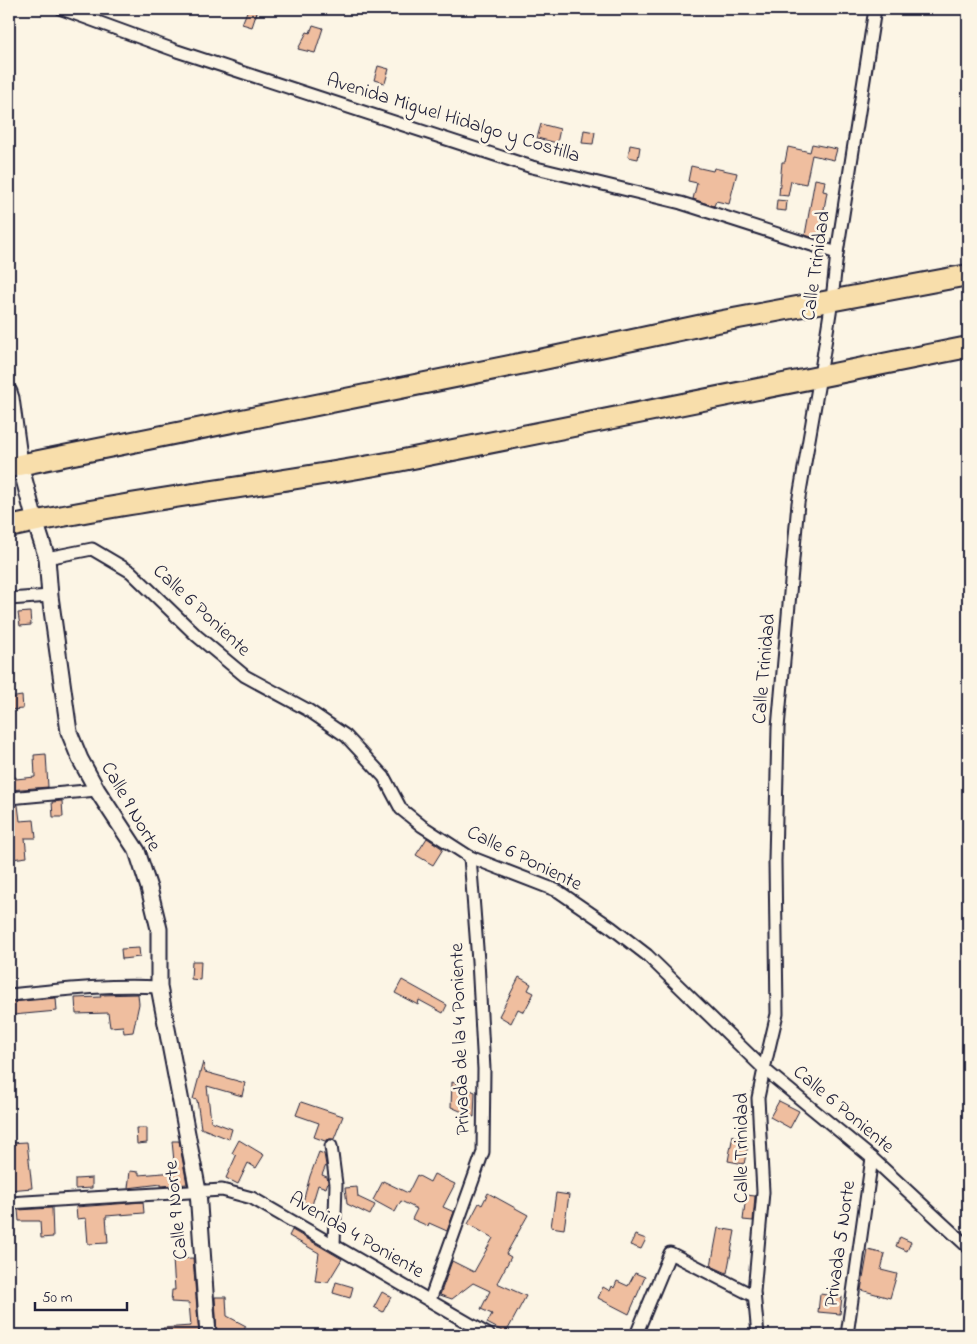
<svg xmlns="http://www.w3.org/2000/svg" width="977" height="1344" viewBox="0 0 977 1344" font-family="'Indie Flower',sans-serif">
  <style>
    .building { fill: #efbe9f; stroke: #22223b }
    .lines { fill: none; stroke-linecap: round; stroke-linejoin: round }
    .minor-casing { stroke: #22223b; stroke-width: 15 }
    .tertiary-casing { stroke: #22223b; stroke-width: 19 }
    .trunk-casing { stroke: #22223b; stroke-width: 24 }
    .minor { stroke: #fcf5e5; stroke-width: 11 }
    .tertiary { stroke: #fcf5e5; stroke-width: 15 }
    .trunk { stroke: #f8deab; stroke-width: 20 }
    .labels { text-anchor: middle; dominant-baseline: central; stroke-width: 5; stroke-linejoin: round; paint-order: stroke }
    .street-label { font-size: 20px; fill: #22223b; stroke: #fcf5e5 }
  </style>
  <rect width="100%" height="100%" fill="#fcf5e5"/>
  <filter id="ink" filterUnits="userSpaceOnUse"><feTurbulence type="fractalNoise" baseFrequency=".02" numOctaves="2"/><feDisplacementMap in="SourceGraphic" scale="10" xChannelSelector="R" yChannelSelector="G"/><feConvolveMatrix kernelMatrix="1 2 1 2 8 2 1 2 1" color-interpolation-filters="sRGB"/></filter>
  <g filter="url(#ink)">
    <g class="building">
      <polygon points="248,9 258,9 252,27 242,24"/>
      <polygon points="313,25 323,28 315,53 298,49 307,32 310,33"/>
      <polygon points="378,66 389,69 385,83 374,80"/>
      <polygon points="541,124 560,129 557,143 537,138"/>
      <polygon points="584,130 595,132 593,144 582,143"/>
      <polygon points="812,144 837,149 834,160 812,155 806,184 791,181 788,196 779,195 782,162 785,162 788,147 810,152"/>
      <polygon points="630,145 640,147 638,159 628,157"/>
      <polygon points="691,166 713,171 714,168 737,173 729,204 716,201 714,206 693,199 697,183 688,181"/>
      <polygon points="815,179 825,181 823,191 827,192 821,226 824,226 821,240 805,235"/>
      <polygon points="777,200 787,201 786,211 776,210"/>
      <polygon points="30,612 31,625 20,626 18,613"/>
      <polygon points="22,696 23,709 9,710 9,698"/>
      <polygon points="46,754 48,787 9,790 9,777 16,777 16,779 35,777 34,755"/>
      <polygon points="62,801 63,817 53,817 52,802"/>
      <polygon points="9,805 18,805 20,821 34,820 36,838 25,838 27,857 12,859"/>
      <polygon points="427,838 443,849 433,865 416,855"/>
      <polygon points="139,948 140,957 122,959 121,949"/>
      <polygon points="192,961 201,961 200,980 191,979"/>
      <polygon points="519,977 531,984 528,990 534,993 524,1012 518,1009 511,1023 499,1016"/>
      <polygon points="402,980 447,1005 443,1013 419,1000 418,1005 395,993"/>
      <polygon points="138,994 139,1004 133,1032 124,1033 123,1026 110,1027 108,1013 76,1014 75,998 101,997 100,995"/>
      <polygon points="56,998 57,1011 13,1015 12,1002"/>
      <polygon points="203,1062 205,1072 245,1083 242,1096 207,1086 211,1121 232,1129 229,1139 201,1128 197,1100 193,1099"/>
      <polygon points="452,1082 475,1092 474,1117 451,1107"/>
      <polygon points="779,1101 799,1111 790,1128 770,1117"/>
      <polygon points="301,1102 343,1116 334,1139 330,1139 325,1141 314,1137 319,1123 296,1115"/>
      <polygon points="136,1128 147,1128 147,1143 137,1144"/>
      <polygon points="733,1135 748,1145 744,1164 728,1161"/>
      <polygon points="239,1140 264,1155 256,1168 248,1163 238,1184 226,1178 236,1156 232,1153"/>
      <polygon points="172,1141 179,1141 187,1184 161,1186 161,1184 128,1188 130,1171 139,1172 139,1175 175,1172"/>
      <polygon points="27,1142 32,1188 9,1190 9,1143"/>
      <polygon points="319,1152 324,1154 326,1165 322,1175 327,1177 328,1182 326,1188 318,1185 312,1205 303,1202 310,1176"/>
      <polygon points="434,1174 455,1184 443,1207 454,1212 447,1231 429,1223 428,1226 412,1219 417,1209 401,1201 395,1212 373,1200 383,1181 408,1193 417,1175 430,1182"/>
      <polygon points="92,1178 92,1188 75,1189 75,1179"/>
      <polygon points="357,1187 358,1197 375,1205 370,1215 347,1204 345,1188"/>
      <polygon points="488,1193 528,1215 506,1254 511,1257 497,1283 526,1296 506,1333 487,1323 492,1314 481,1309 490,1291 473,1283 452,1299 440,1295 452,1261 474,1272 493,1238 468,1224 479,1203 482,1205"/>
      <polygon points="556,1193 569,1195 564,1229 551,1227"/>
      <polygon points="746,1195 755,1196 753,1221 743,1220"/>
      <polygon points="143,1202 144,1213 106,1216 108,1243 88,1244 86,1218 77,1219 76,1207"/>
      <polygon points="52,1208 53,1237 41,1238 40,1221 19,1221 18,1210"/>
      <polygon points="718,1228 735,1231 727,1273 711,1266"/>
      <polygon points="292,1230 342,1259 328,1282 315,1281 319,1253 289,1236"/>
      <polygon points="635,1235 646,1239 641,1249 630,1245"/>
      <polygon points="900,1237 911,1242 907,1251 896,1246"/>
      <polygon points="868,1250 885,1254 881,1270 897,1274 890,1298 861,1290"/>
      <polygon points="193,1258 199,1335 163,1335 163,1328 191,1326 189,1303 171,1302 172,1290 175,1290 173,1259"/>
      <polygon points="635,1273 645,1277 629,1314 598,1298 603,1287 610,1291 612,1286 614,1288 617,1281 628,1286"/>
      <polygon points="336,1282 353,1287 350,1298 333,1293"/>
      <polygon points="382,1292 391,1297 383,1312 374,1307"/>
      <polygon points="820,1294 842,1297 840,1314 818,1312"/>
      <polygon points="215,1297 226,1297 227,1316 246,1326 241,1335 217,1335"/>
    </g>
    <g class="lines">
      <g class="minor-casing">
        <g id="minor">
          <polyline points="62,9 177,51 532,167 681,203 837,253"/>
          <polyline points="47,558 92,549 131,572 197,636 245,676 308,710 346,736 384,777 401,809 422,826 470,857 558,891 612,928 647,955 764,1069 872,1158 968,1247"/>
          <polyline points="9,599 50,596"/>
          <polyline points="9,798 97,790"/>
          <path d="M9 995C59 990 109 984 159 987"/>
          <polyline points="331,1146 336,1184 334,1245"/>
          <polyline points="9,1203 222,1190 252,1198 489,1335"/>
          <polyline points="430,1300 483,1152 484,1069 478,961 470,857"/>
          <polyline points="636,1335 670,1253 754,1296"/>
          <polyline points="758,1335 754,1292 763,1192 758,1098 764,1069 777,1014 775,861 778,728 798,503 820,376 832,300 837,253 875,9"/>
          <polyline points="847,1335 872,1158"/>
        </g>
      </g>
      <g class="tertiary-casing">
        <polyline id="tertiary" points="9,392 11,398 20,464 35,521 47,558 50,596 69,732 80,759 97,790 137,851 149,888 159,929 159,987 198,1191 208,1335"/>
      </g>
      <g class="trunk-casing">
        <g id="trunk">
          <polyline points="9,467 539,360 712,323 968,275"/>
          <path d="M9 527C137 499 269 485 398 461L968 347"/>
        </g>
      </g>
      <use href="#minor" class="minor"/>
      <use href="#tertiary" class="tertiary"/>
      <use href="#trunk" class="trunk"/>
    </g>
  </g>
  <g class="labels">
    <g class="street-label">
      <text transform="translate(453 119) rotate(17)">Avenida Miguel Hidalgo y Costilla</text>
      <text transform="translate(817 266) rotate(-82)">Calle Trinidad</text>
      <text transform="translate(201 611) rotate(43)">Calle 6 Poniente</text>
      <text transform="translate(765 669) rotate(-85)">Calle Trinidad</text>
      <text transform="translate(130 807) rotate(60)">Calle 9 Norte</text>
      <text transform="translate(524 859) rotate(26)">Calle 6 Poniente</text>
      <text transform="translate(461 1039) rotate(-92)">Privada de la 4 Poniente</text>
      <text transform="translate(843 1110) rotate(40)">Calle 6 Poniente</text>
      <text transform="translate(742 1148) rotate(-90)">Calle Trinidad</text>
      <text transform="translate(177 1210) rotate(-96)">Calle 9 Norte</text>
      <text transform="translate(356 1236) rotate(30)">Avenida 4 Poniente</text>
      <text transform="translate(841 1244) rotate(-82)">Privada 5 Norte</text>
    </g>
  </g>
  <rect width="977" height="1344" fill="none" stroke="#fcf5e5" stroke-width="30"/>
  <rect x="15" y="15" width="947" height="1314" fill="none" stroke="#22223b" stroke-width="2" filter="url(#ink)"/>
  <path d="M35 1302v8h92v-8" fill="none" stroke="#22223b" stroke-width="2.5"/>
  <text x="42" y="1302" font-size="15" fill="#22223b" stroke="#fcf5e5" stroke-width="4" paint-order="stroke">50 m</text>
</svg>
